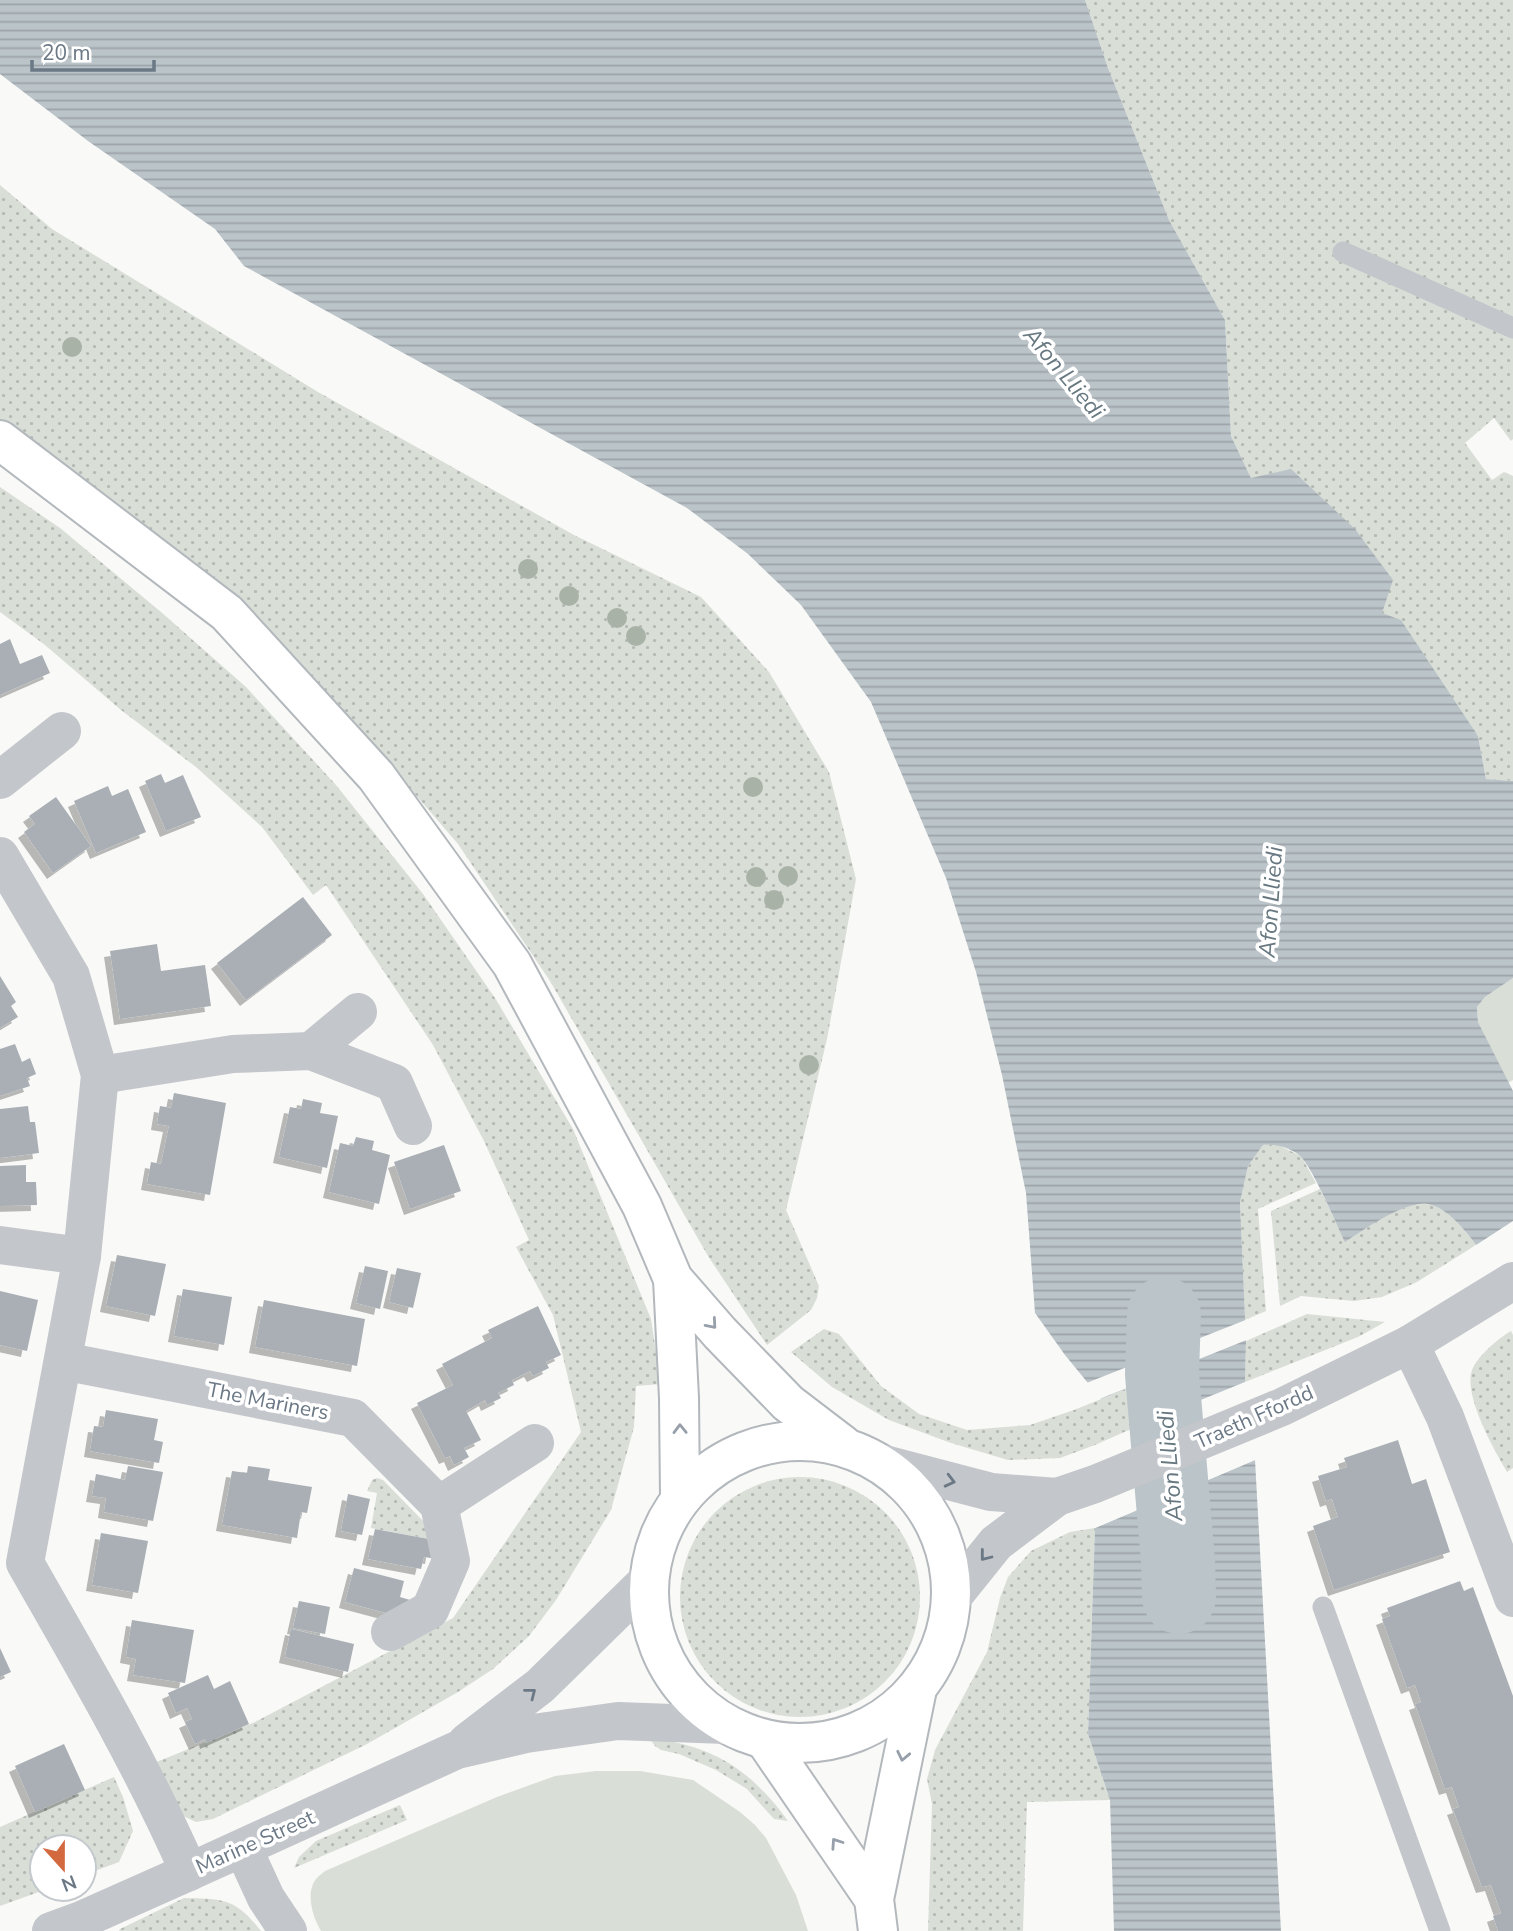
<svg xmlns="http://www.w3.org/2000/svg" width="1513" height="1931" viewBox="0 0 1513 1931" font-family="'Nunito Sans',sans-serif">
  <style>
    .grass { fill: url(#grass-dots) }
    .green { fill: #d9ded7 }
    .water { fill: url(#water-rules) }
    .pier { fill: #f9f9f7 }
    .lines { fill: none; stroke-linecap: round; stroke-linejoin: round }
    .river { stroke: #bbc4c9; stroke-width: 74 }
    .building { fill: #a9afb5; filter: url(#shadow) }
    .secondary-casing { stroke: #b3b8bd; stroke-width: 42 }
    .lane { stroke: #c3c6ca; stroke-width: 21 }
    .street { stroke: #c3c6ca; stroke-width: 38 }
    .secondary { stroke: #fff; stroke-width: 38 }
    .tree { fill: #a9b2a7 }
    .oneway { stroke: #97a0aa }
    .oneway2 { stroke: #6b7885 }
    .labels { text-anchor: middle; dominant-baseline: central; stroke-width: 7; stroke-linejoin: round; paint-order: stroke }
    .street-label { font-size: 21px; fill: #6b7885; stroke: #fff }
    .water-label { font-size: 23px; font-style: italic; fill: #677880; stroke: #fff }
  </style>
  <defs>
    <pattern id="grass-dots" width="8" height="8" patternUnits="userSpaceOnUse" patternTransform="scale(1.75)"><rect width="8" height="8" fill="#d9ded7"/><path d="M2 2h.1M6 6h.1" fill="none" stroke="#b4b9b4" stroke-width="1.8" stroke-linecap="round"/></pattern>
    <pattern id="water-rules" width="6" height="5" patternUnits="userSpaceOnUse" patternTransform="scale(1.75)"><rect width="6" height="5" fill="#bbc4c9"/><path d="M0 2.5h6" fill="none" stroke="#9ca4a9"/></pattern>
    <filter id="shadow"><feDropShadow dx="-6" dy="6" stdDeviation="0" flood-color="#0004"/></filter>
  </defs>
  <rect width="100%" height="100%" fill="#f9f9f7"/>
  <g class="grass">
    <polygon points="1085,0 1513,0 1513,439 1511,441 1494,418 1465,443 1492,480 1504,472 1513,476 1513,781 1486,779 1478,736 1381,613 1251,478 1231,436 1225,320 1169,220 1108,68"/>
    <polygon points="0,185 52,229 318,392 574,535 701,597 769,672 829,772 856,879 827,1039 786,1210 819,1286 817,1298 811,1310 767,1345 708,1256 550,981 458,844 345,713 222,590 0,427"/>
    <polygon points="0,487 60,528 161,612 246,687 336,785 423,894 495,998 573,1129 651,1319 661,1384 636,1386 634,1427 611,1510 556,1600 529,1636 493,1669 458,1692 367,1744 213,1819 196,1822 181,1815 154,1763 255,1722 453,1618 581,1432 553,1315 516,1247 529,1240 484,1141 433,1045 326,885 313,895 262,827 196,767 121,710 45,645 0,612"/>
    <polygon points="1276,1144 1301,1156 1316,1183 1258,1209 1266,1311 1245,1320 1240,1202 1248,1166 1263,1145"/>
    <path d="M1320 1189 1345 1241C1366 1228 1400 1203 1425 1204 1446 1205 1465 1230 1476 1245L1417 1282 1382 1297 1354 1301 1301 1296 1280 1306 1271 1211Z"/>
    <polygon points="1307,1314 1385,1322 1358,1337 1245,1382 1246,1341"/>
    <polygon points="824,1329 839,1334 881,1386 919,1414 967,1430 1030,1425 1074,1410 1148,1380 1149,1421 1095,1445 1060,1458 1008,1460 951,1443 889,1420 832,1387 791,1352"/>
    <path d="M1511 1331 1513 1335V1468L1507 1472C1494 1450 1463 1395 1472 1370 1478 1355 1498 1339 1511 1331Z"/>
    <circle cx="800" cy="1597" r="120"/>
    <polygon points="377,1478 383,1480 427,1525 434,1540 371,1528 377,1493 367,1491 372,1480"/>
    <polygon points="1095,1528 1088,1734 1110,1800 1027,1802 1023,1931 928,1931 932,1804 927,1779 935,1750 987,1652 1000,1598 1008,1577 1031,1551 1070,1532"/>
    <path d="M649 1738C714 1746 750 1769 788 1821L774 1819 747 1789 716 1770 679 1754 661 1750 655 1746Z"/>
    <polygon points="114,1777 123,1797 133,1831 119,1862 84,1875 84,1847 42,1847 42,1889 47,1889 0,1906 0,1827"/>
    <polygon points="400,1805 407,1820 294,1868 299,1857 316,1841"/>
    <path d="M184 1898C224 1899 235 1898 261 1931H119L120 1929Z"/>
  </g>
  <g class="green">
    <polygon points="1513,978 1513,1080 1508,1083 1478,1022 1477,1007 1485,997"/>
    <path d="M596 1771H640L693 1780 740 1812 755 1825 766 1838 796 1895 808 1931H321C313 1918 305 1893 316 1879 318 1876 322 1874 325 1871L497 1797 555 1776Z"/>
  </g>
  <g class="water">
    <path d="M0 0H1085L1108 68 1169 220 1225 320 1231 436 1251 478 1291 469 1355 529 1393 580 1382 613 1401 620 1478 736 1486 779 1513 781V978L1485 997 1477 1007 1478 1022 1513 1091V1303C1497 1277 1460 1208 1427 1204 1405 1201 1363 1230 1345 1242 1337 1225 1311 1164 1299 1155 1288 1147 1275 1144 1263 1145L1248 1166 1240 1202 1246 1341 1245 1382 1149 1421 1148 1380 1101 1399 1065 1355 1035 1313 1026 1193 1002 1075 976 972 946 878 871 702 801 605 748 554 687 508 244 266 215 229 88 141 0 74Z"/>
    <polygon points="1255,1460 1281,1931 1114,1931 1110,1800 1088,1734 1095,1528"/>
  </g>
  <g class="pier">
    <polygon points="1513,1221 1513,1307 1510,1305 1473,1247"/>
    <polygon points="1248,1319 1249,1339 1162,1374 1097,1400 1084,1384"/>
    <polygon points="1249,1381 1246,1386 1151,1425 1146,1423"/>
    <polygon points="1255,1456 1255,1460 1095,1528 1095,1524"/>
  </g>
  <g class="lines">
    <polyline class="river" points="1164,1314 1162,1374 1178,1561 1179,1597"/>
  </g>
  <g class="building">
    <polygon points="10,639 20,664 42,655 50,673 0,695 0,644"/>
    <polygon points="161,774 165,783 183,775 201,817 166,831 145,781"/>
    <polygon points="108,786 112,796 128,789 146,832 96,853 74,801"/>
    <polygon points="56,797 91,846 53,873 24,832 35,824 29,816"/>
    <polygon points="303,897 332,935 246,1000 217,963"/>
    <polygon points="157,944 161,971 205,965 211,1006 120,1019 110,951"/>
    <polygon points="0,976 16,1002 11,1006 18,1017 0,1028"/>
    <polygon points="15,1044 22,1062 30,1058 36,1074 27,1078 30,1086 0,1096 0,1049"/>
    <polygon points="174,1093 226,1103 210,1195 147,1184 151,1162 161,1164 169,1126 157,1124 160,1106 171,1108"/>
    <polygon points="303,1099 322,1103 320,1113 338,1116 327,1168 279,1157 290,1107 301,1109"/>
    <polygon points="28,1106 30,1122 35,1122 39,1153 0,1158 0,1109"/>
    <polygon points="356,1137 374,1141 372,1150 390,1155 379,1204 329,1192 340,1143 353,1146"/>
    <polygon points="444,1145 461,1191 410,1209 394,1162"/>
    <polygon points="26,1165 26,1182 36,1182 37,1205 0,1206 0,1166"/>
    <polygon points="117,1255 166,1264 155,1316 106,1306"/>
    <polygon points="365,1266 388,1271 380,1309 356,1303"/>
    <polygon points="397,1268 421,1273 413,1308 389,1302"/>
    <polygon points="183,1289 232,1297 224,1345 174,1336"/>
    <polygon points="0,1291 38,1300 27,1351 0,1345"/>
    <polygon points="264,1300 365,1319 357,1366 255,1347"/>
    <polygon points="538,1306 561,1355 546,1362 549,1368 533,1376 530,1371 512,1380 514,1385 498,1393 501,1398 487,1405 485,1400 466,1411 481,1440 464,1448 469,1457 454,1465 450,1456 445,1458 417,1403 453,1385 442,1364 492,1338 488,1330"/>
    <polygon points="106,1410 158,1419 154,1440 163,1442 159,1463 90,1451 94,1426 103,1427"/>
    <polygon points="1398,1440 1412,1484 1426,1479 1450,1552 1334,1590 1313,1526 1338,1517 1332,1499 1326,1501 1318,1476 1347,1467 1344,1458"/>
    <polygon points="128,1466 163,1472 153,1521 104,1512 106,1498 92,1496 96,1474 125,1480"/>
    <polygon points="248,1466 270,1469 268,1480 312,1487 307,1513 301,1512 297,1538 222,1525 232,1471 247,1473"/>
    <polygon points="348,1494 370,1499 362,1535 341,1531"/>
    <polygon points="375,1529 434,1540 431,1558 424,1557 421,1569 368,1559"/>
    <polygon points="101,1533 148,1541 138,1593 92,1585"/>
    <polygon points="354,1568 404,1581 400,1597 410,1600 405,1618 345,1602"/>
    <polygon points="1460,1581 1464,1591 1473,1587 1513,1696 1513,1931 1498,1931 1493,1916 1501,1913 1491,1885 1482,1887 1453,1809 1459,1807 1452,1787 1445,1789 1415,1704 1421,1702 1415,1685 1407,1688 1382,1619 1390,1616 1387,1608"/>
    <polygon points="299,1601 330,1607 325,1634 293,1628"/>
    <polygon points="132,1620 194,1630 185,1683 133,1675 136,1659 126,1657"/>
    <polygon points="291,1629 354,1644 348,1672 285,1657"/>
    <polygon points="0,1648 11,1672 0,1677"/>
    <polygon points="208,1675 214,1689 230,1681 249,1724 206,1743 205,1739 195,1744 185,1722 192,1719 187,1708 176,1713 168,1693"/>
    <polygon points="64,1744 85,1790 35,1812 15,1766"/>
  </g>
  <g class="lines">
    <g class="secondary-casing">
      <g id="secondary">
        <polyline points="0,440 227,613 376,776 512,964 642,1206 673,1279 720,1333 788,1403 843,1445"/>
        <polyline points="673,1279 679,1398 680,1498"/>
        <circle cx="800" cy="1592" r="151"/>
        <polyline points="765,1740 874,1899"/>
        <polyline points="878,1931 874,1899 917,1689"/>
      </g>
    </g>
    <g class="lane">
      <polyline points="1343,252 1513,328"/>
      <polyline points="1323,1607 1440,1931"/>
    </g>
    <g class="street">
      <polyline points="0,780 62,731"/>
      <path d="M0 856 71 976 100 1075 82 1256 25 1563C83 1664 142 1765 189 1872"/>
      <polyline points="311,1051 358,1012"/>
      <polyline points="100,1075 233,1054 311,1051 394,1083 413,1126"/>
      <polyline points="0,1245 82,1256"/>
      <polyline points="1410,1344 1445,1417 1513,1598"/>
      <polyline points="63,1361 353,1418 439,1505 535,1443"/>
      <polyline points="884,1464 991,1492 1057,1497"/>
      <polyline points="951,1599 996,1543 1057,1497 1095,1484 1282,1407 1410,1344 1513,1281"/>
      <polyline points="390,1632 430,1610 451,1561 439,1505"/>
      <polyline points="467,1742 540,1686 648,1580"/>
      <polyline points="243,1848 266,1898 288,1931"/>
      <polyline points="51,1931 81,1920 189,1872 457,1750 526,1734 618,1721 726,1725"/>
    </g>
    <use href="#secondary" class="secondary"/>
  </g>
  <g class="tree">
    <circle cx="72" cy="347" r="10"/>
    <circle cx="528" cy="569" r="10"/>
    <circle cx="569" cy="596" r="10"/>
    <circle cx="617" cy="618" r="10"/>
    <circle cx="636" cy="636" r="10"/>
    <circle cx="753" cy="787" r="10"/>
    <circle cx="788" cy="876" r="10"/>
    <circle cx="756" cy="877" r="10"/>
    <circle cx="774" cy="900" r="10"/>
    <circle cx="809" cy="1065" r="10"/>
  </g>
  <defs><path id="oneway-chevron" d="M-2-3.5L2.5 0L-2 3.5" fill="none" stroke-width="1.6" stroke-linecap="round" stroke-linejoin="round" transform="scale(1.75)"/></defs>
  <g class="oneway">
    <use href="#oneway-chevron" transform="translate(712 1324) rotate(49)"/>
    <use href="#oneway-chevron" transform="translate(680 1429) rotate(-91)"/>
    <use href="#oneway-chevron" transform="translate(903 1756) rotate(102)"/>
    <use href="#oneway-chevron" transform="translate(836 1843) rotate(-124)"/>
  </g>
  <g class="oneway2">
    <use href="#oneway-chevron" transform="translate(950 1481) rotate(14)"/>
    <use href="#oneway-chevron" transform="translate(985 1556) rotate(128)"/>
    <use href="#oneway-chevron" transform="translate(531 1693) rotate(-38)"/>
  </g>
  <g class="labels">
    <g class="street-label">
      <text transform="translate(268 1401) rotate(11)">The Mariners</text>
      <text transform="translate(1254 1417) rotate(-24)">Traeth Ffordd</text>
      <text transform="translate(255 1842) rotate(-24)">Marine Street</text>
    </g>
    <g class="water-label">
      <text transform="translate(1064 373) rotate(50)">Afon Lliedi</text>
      <text transform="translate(1271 902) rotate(-86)">Afon Lliedi</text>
      <text transform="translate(1170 1466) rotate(-95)">Afon Lliedi</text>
    </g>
  </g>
  <g transform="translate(63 1868) rotate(159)"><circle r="33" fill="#ffffff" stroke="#c4c9ce" stroke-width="2"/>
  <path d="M0-5L12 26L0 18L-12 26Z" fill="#d3693e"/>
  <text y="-10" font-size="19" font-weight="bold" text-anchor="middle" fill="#6b7885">N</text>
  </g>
  <path d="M32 60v10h122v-10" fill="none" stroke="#6b7885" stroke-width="3.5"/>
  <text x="42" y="60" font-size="21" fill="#6b7885" stroke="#ffffff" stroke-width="5" paint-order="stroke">20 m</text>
</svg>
